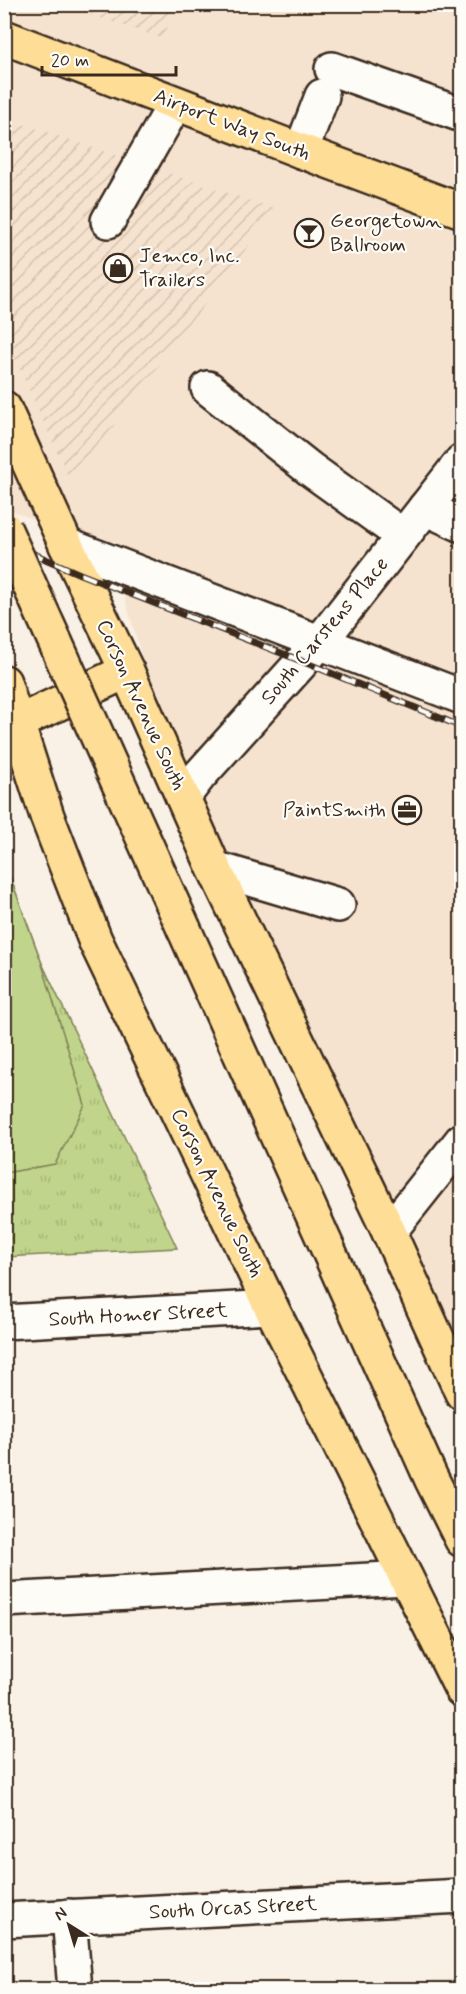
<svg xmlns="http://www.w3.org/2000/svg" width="466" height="1994" viewBox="0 0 466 1994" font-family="Mynerve,sans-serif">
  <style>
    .built { fill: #f5e3cf }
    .industrial { fill: url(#industrial-furrows) }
    .park { fill: url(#park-tufts); stroke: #7e8054; stroke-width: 1.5 }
    .garden { fill: #c0d58b; stroke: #7e8054; stroke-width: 1.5 }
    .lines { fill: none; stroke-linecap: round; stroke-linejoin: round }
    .minor-casing { stroke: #3b2a1e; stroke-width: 38 }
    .major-casing { stroke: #3b2a1e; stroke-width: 38 }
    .highway-casing { stroke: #3b2a1e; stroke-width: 38 }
    .minor { stroke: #fdfcf7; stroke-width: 33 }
    .major { stroke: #fedd96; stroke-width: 33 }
    .highway { stroke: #fedd96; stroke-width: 33 }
    .rail-casing { stroke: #3b2a1e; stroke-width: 7 }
    .rail { stroke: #fdfcf7; stroke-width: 4.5; stroke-dasharray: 14; stroke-linecap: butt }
    .highway-bridge-casing { stroke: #3b2a1e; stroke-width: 38; stroke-linecap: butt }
    .highway-bridge { stroke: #fedd96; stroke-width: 33 }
    .labels { text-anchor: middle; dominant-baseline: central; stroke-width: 4.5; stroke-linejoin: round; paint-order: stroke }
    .street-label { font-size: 21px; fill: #3b2a1e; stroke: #fdfcf7 }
    .poi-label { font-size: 21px; fill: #3b2a1e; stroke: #fdfcf7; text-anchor: start }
  </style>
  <defs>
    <pattern id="industrial-furrows" width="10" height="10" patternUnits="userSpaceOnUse" patternTransform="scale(1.5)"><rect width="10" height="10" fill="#f5e3cf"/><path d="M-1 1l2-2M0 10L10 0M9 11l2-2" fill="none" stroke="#d3c3b1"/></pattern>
    <pattern id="park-tufts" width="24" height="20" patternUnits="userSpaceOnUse" patternTransform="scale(1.5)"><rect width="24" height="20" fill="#c0d58b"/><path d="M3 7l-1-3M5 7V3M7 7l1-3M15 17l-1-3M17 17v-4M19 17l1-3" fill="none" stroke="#a6b778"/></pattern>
  </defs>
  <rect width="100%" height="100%" fill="#f9f1e5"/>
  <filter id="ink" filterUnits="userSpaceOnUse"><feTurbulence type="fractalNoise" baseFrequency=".0167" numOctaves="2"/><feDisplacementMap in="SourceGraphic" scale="12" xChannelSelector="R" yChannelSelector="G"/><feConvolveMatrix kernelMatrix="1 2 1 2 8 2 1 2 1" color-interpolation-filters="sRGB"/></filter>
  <g filter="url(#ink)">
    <g class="built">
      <polygon points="4,5 461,5 461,1362 183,797 111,551 5,508"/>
      <polygon points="461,1979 461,1989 241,1989"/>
    </g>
    <g class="industrial">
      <polygon points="63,5 175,5 163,39"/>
      <polygon points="14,121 276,209 71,483 9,345 5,327 4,125"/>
    </g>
    <polygon class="park" points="4,860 41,961 177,1248 5,1257"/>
    <polygon class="garden" points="4,860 41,961 85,1105 55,1164 5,1173"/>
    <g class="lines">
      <g class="minor-casing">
        <g id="minor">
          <polyline points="332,69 462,115"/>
          <polyline points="301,151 322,96"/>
          <polyline points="108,221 175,104"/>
          <polyline points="208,388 310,469 403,536"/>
          <polyline points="425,508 462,525"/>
          <polyline points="66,545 462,697"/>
          <polyline points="183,797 200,775 320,642 462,461"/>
          <polyline points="214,868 338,905"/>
          <polyline points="389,1232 462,1140"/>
          <polyline points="4,1322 271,1307"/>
          <polyline points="4,1600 406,1578"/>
          <polyline points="69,1916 75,1990"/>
          <polyline points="4,1920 462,1896"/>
        </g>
      </g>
      <g class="major-casing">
        <g id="major">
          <polyline points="4,37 301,151 462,211"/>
          <polyline points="4,408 66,545 127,671 214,868 389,1232 462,1393"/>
          <polyline points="4,682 47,816 95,940 271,1307 462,1690"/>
          <polyline points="19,722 127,671"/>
        </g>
      </g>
      <g class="highway-casing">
        <polyline id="highway" points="184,929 431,1478 462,1540"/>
      </g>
      <use href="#minor" class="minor"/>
      <use href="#major" class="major"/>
      <use href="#highway" class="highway"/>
      <g class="rail-casing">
        <polyline id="rail" points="4,541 80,574 304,662 462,727"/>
      </g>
      <use href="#rail" class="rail"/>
      <g class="highway-bridge-casing">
        <polyline id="highway-bridge" points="4,528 184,929"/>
      </g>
      <use href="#highway-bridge" class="highway-bridge"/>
    </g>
  </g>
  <defs>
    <g id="bar-ring" transform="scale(1.5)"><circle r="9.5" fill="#fdfcf7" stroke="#3b2a1e" stroke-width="1.5"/><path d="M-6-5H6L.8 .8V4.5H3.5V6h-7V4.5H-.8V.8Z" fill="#3b2a1e"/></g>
    <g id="shop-ring" transform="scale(1.5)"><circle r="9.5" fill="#fdfcf7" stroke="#3b2a1e" stroke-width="1.5"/><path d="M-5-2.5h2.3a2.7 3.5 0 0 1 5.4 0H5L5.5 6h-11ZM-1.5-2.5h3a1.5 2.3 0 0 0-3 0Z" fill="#3b2a1e"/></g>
    <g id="office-ring" transform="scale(1.5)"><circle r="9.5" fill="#fdfcf7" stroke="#3b2a1e" stroke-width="1.5"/><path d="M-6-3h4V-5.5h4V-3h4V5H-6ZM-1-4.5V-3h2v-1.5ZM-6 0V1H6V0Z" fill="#3b2a1e"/></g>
  </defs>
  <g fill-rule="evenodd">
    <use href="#bar-ring" x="309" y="233"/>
    <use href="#shop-ring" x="118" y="268"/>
    <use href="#office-ring" x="407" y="810"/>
  </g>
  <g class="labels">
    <g class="street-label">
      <text transform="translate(232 125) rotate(21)">Airport Way South</text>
      <text transform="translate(325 631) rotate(-50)">South Carstens Place</text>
      <text transform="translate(141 705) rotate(65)">Corson Avenue South</text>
      <text transform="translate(217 1193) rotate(64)">Corson Avenue South</text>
      <text transform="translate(138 1315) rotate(-3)">South Homer Street</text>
      <text transform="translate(233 1908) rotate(-3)">South Orcas Street</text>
    </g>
    <g class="poi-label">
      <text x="330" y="221">Georgetown<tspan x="330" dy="24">Ballroom</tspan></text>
      <text x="139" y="256">Jemco, Inc.<tspan x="139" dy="24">Trailers</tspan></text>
      <text x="386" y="810" text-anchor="end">PaintSmith</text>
    </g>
  </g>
  <rect width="466" height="1994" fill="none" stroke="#fdfcf7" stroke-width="24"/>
  <rect x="12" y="12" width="442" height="1970" fill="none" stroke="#3b2a1e" stroke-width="2" filter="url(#ink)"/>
  <g transform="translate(69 1925) rotate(323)" stroke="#fdfcf7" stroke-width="4.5" paint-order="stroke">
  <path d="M0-4.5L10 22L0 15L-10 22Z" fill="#3b2a1e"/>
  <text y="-9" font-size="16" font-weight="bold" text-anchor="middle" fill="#3b2a1e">N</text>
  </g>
  <path d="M42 66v9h134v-9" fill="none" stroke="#3b2a1e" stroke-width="3"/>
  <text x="51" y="66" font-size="18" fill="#3b2a1e" stroke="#fdfcf7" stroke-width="4.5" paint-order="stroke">20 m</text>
</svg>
